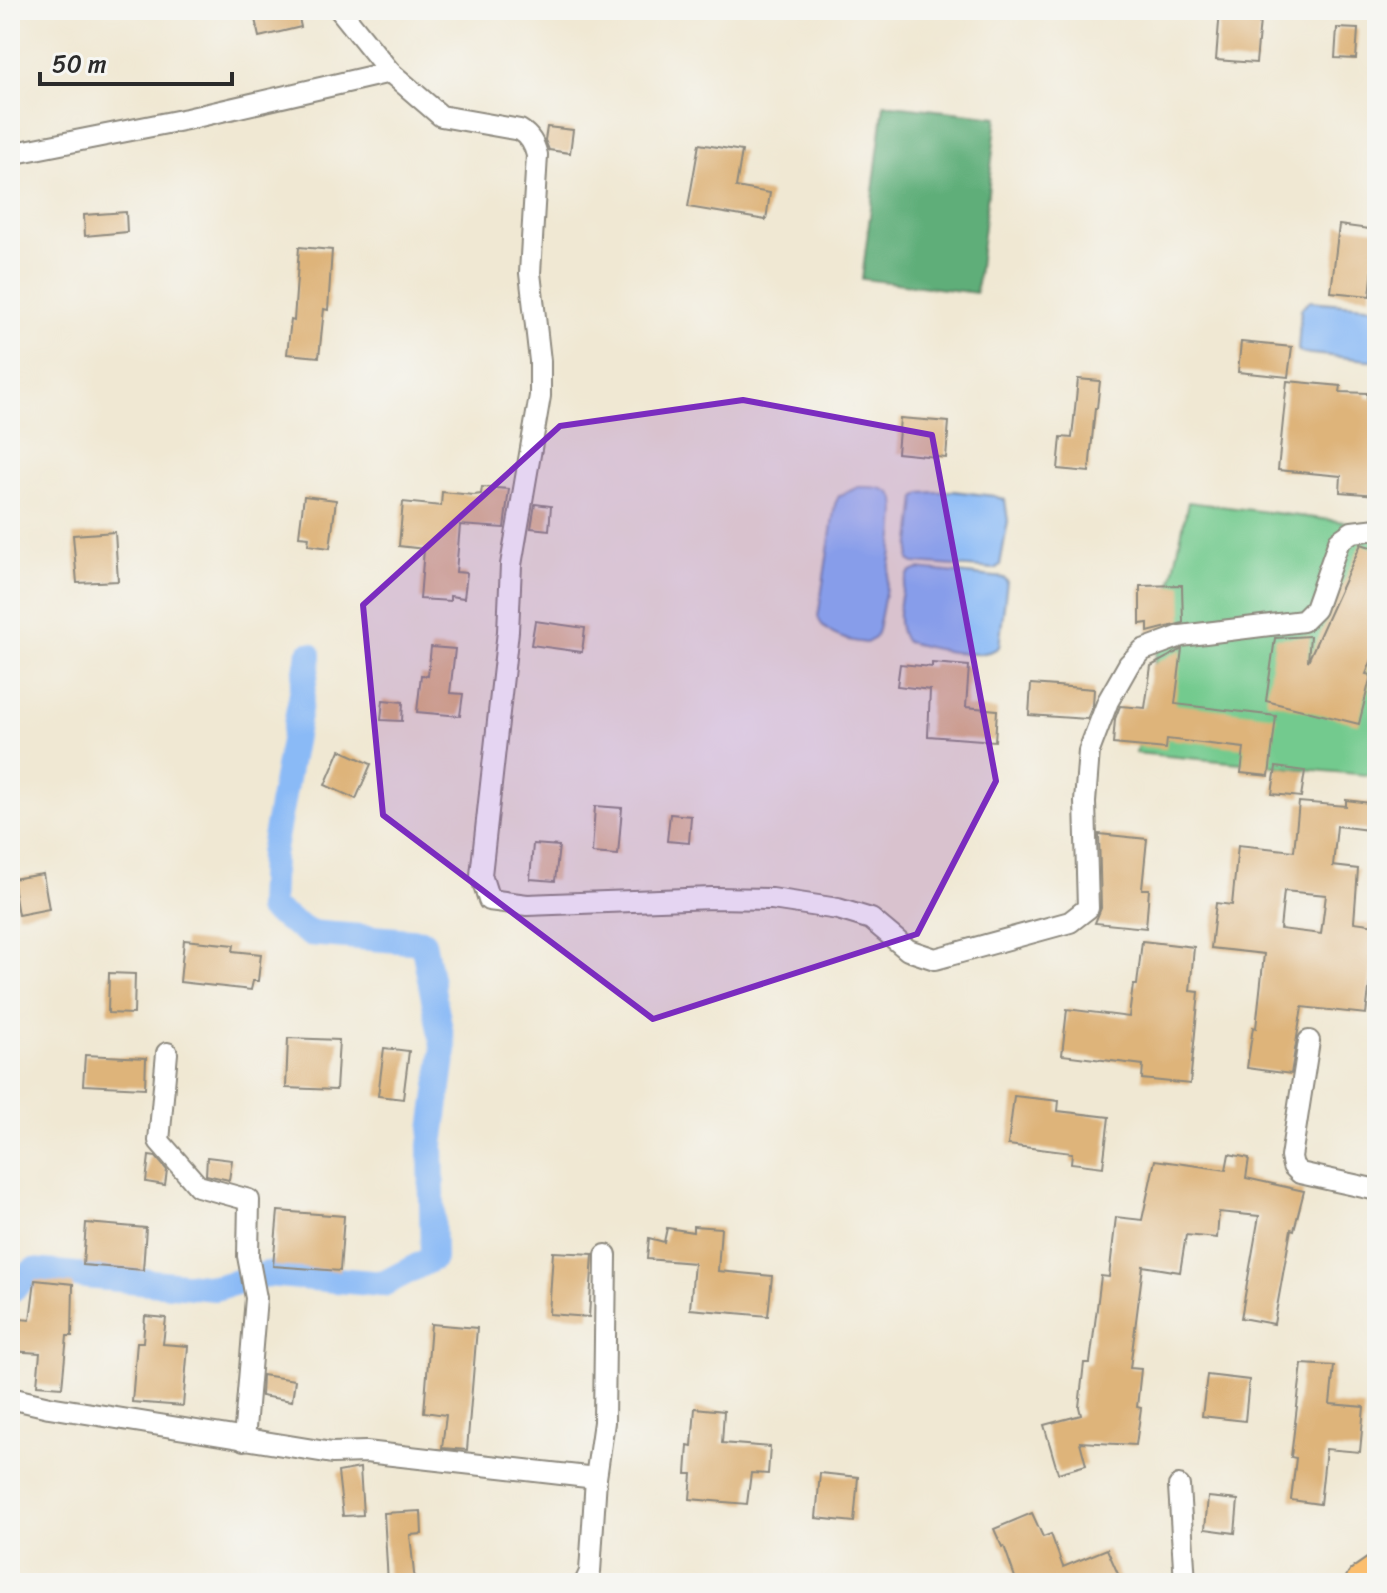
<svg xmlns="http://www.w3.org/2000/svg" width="1387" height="1593" viewBox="0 0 1387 1593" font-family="Sriracha,sans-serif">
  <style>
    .green { fill: #73ca8e; stroke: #4f7a5c; stroke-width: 2 }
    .forest { fill: #5eae79; stroke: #446c52; stroke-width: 2 }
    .water { fill: #8abaf6; stroke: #5a7290; stroke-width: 2 }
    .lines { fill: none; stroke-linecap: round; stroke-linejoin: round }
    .canal { stroke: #8abaf6; stroke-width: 26 }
    .building { fill: #deb47a; fill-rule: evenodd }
    .street-casing { stroke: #8e8a7f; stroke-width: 24 }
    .highway-casing { stroke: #8e8a7f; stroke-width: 40 }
    .street { stroke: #fff; stroke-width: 20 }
    .highway { stroke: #fbbe6e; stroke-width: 36 }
    .marked { fill: #7b2cbf; fill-opacity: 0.2; stroke: #7b2cbf; stroke-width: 6; stroke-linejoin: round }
  </style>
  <rect width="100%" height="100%" fill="#f6f6f2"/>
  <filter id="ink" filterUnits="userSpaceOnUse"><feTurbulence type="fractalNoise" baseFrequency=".0125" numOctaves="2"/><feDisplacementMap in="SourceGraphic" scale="16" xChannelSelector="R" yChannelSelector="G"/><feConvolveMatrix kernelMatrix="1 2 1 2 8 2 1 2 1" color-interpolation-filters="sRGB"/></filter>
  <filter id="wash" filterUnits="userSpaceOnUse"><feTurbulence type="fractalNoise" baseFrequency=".006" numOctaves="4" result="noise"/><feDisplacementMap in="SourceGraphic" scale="32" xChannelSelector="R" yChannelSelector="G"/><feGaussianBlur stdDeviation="1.8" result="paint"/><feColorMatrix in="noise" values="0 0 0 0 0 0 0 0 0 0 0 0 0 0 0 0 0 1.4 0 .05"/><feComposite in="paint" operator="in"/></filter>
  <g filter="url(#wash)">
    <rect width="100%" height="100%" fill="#f0e8d3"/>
    <polygon class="green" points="1188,502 1377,526 1377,776 1136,753"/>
    <polygon class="forest" points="884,104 997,117 976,293 862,279"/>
    <g class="water">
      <polygon points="1309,301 1377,307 1377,361 1302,353 1298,350 1301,309"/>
      <path d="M858 487C869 487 884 486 893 495 903 506 882 610 878 630L875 638 866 643C848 641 824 636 818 617L835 504 839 496Z"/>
      <polygon points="953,491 994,496 1005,500 1008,521 1000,565 995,569 914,563 909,560 916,497 921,493"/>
      <path d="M918 569 1004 578 1007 581 999 647C980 663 929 647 906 642 893 626 900 590 909 573Z"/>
    </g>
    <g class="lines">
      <polyline class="canal" points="10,1291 33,1271 215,1288 267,1274 383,1284 433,1258 431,1145 444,1050 423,942 309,933 270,908 272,854 309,655"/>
    </g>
    <g id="blocks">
      <g class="building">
        <polygon points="253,10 297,10 301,27 259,37"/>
        <polygon points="1220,10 1261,10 1256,63 1216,60"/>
        <polygon points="1337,28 1358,29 1356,59 1335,58"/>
        <polygon points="547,127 573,130 570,153 549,150 545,140"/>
        <polygon points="699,144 742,151 736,187 770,193 766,220 688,207"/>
        <polygon points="126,212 127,232 85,236 84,215"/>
        <polygon points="1339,225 1377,230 1370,296 1331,292"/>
        <polygon points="299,247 332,250 328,310 324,309 319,357 287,354 291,320 294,321"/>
        <polygon points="1241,342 1292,347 1288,377 1238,372"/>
        <polygon points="1078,379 1100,381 1097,408 1095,408 1089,472 1058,469 1061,437 1072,438"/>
        <polygon points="1287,381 1341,386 1340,392 1367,393 1367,398 1377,399 1377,495 1340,492 1341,476 1278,470"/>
        <polygon points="900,418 949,422 946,458 897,453"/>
        <polygon points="482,487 509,489 504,528 460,525 456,572 467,573 464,598 450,596 450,601 420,599 424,549 399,546 403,502 441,506 442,492 474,495 481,494"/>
        <polygon points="304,496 336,500 330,548 308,545 309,537 299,536"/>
        <polygon points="535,504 551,506 549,530 531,528"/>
        <polygon points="115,532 118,581 77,583 73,535"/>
        <polygon points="1361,544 1377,549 1377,647 1366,674 1371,675 1359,724 1266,701 1275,638 1310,636 1308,661"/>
        <polygon points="1182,585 1183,623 1148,632 1148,623 1140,624 1140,586"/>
        <polygon points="535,621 585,628 582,652 531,645"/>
        <polygon points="431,647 455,649 450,693 463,694 460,716 417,712 421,675 428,676"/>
        <polygon points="1182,649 1175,704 1276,716 1269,776 1241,773 1244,748 1167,739 1166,749 1113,744 1115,719 1120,706 1145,708 1151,666"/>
        <polygon points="932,663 969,666 966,707 997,710 995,741 928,736 930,690 897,686 900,664 932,667"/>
        <polygon points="1031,684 1094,689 1093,705 1087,719 1029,715"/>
        <polygon points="383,700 403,702 402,721 381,720"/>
        <polygon points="340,750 371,764 356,799 325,785"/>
        <polygon points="1276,767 1305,771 1301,797 1272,794"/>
        <path d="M1346 800 1377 804V831L1337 826 1333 866 1358 869 1354 922 1377 925 1366 1014 1302 1007 1291 1074 1247 1068 1253 1027 1256 1028 1264 954 1211 948 1216 903 1232 905 1238 845 1294 851 1299 802 1346 806ZM1284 891 1326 895 1321 934 1280 929Z"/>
        <polygon points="595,806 622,808 618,855 592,853"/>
        <polygon points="670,814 691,816 689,843 667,841"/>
        <polygon points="1099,834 1147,839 1142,889 1149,889 1146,928 1095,923 1101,908"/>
        <polygon points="533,844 559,846 555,881 530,879"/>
        <polygon points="43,874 49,909 18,915 12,879"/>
        <polygon points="184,940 234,945 233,951 261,954 258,981 253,981 251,990 180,982"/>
        <polygon points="1142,941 1194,947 1190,991 1199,992 1190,1084 1142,1079 1143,1065 1062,1055 1067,1009 1129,1017 1133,985 1137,985"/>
        <polygon points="109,973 135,974 134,1014 108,1013"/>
        <polygon points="288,1038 339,1040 336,1090 286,1088"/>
        <polygon points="384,1048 409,1051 403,1099 378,1096"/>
        <polygon points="85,1055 146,1058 145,1088 83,1085"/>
        <polygon points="1014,1096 1059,1101 1058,1111 1109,1117 1103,1167 1071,1163 1072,1153 1008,1145"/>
        <polygon points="1229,1154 1249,1158 1246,1178 1304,1191 1294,1230 1291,1229 1274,1324 1241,1318 1259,1216 1219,1212 1217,1238 1186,1235 1180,1272 1143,1266 1130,1368 1141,1369 1137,1407 1141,1408 1136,1445 1080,1442 1086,1465 1058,1473 1044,1425 1081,1415 1079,1407 1084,1363 1090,1363 1101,1276 1109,1277 1116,1217 1142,1220 1155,1160 1226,1170"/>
        <polygon points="149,1156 156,1157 167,1170 165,1185 146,1182"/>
        <polygon points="207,1157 232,1160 229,1180 206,1175"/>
        <polygon points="278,1211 344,1216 340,1271 273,1266"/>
        <polygon points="86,1223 146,1228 143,1270 83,1265"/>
        <polygon points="693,1226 721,1228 718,1271 772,1276 768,1316 690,1309 694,1263 647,1259 649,1238 664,1242 667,1228 693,1232"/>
        <polygon points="553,1252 593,1254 589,1317 549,1314"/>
        <polygon points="35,1280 73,1284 72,1336 67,1336 62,1387 37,1385 40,1353 10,1351 10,1318 30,1320"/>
        <polygon points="145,1316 166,1318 163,1344 188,1346 183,1406 132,1402 137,1342 143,1342"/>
        <polygon points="431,1324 477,1328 467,1450 442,1448 446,1415 424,1412"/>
        <polygon points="1302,1364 1334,1366 1330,1404 1364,1407 1360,1452 1326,1449 1320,1504 1291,1500 1296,1458 1291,1457"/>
        <polygon points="262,1375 295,1380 292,1401 261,1396"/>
        <polygon points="1207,1375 1249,1380 1245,1421 1202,1416"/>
        <polygon points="695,1408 724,1411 722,1443 770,1447 768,1474 751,1473 747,1504 690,1499 692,1474 686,1474 688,1445 692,1446"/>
        <polygon points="360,1468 363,1515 343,1516 338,1472"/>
        <polygon points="820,1473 858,1477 854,1522 816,1518"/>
        <polygon points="1208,1497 1238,1500 1235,1533 1205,1529"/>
        <polygon points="421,1511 422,1534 410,1535 415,1583 388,1583 384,1513"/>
        <polygon points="1032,1513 1043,1537 1051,1534 1063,1567 1107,1549 1122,1583 1017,1583 1004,1546 1002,1547 994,1529"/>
      </g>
    </g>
  </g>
  <g filter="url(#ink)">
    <use href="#blocks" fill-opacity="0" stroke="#8e8a7f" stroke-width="2"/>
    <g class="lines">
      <g class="street-casing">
        <g id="street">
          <path d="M340 10 390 72 441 116 520 130C530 136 534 144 537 155L530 273 540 361V396L511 565 508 631 481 875 489 900 527 905 712 898 772 899 838 909 871 919 908 950 935 959 1070 922 1088 908 1085 802 1089 751 1108 701 1129 664 1143 650 1181 636 1303 621 1315 609 1339 541 1352 532 1377 529"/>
          <polyline points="10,154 187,119 390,72"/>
          <polyline points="1309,1041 1291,1157 1293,1166 1300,1173 1377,1190"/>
          <polyline points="167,1053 159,1141 198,1186 249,1200 248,1256 256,1298 244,1440"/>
          <polyline points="10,1398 49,1407 332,1453 366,1452 596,1478 590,1572 585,1583"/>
          <polyline points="596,1478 604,1422 606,1255"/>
          <polyline points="1179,1486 1185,1583"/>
        </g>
      </g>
      <g class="highway-casing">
        <polyline id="highway" points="1364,1583 1377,1574"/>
      </g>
      <use href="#street" class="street"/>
      <use href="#highway" class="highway"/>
    </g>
  </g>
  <path class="marked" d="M743 400 932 435 996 781 917 934 653 1019 383 815 363 605 560 426Z"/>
  <rect width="1387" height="1593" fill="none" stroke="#f6f6f2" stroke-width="40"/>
  <path d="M40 72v12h192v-12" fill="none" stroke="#2b2b2b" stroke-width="4"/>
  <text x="52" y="72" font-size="24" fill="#2b2b2b" stroke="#f6f6f2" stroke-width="6" paint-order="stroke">50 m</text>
</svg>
